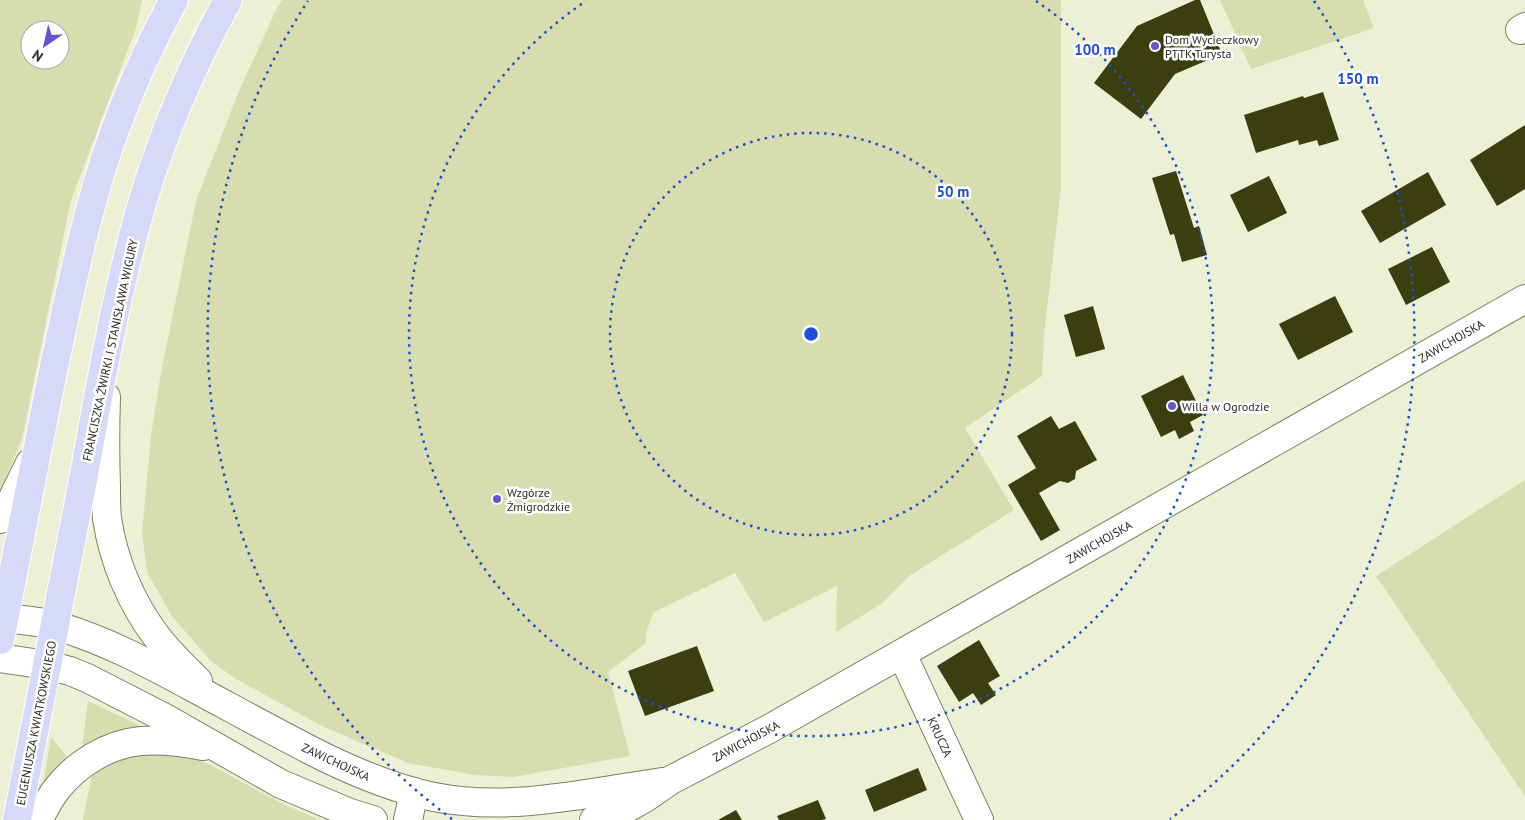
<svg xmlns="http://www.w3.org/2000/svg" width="1525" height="820" viewBox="0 0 1525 820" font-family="'PT Sans',sans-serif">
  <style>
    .green { fill: #d7ddaf; fill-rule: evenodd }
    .building { fill: #3b3e0e }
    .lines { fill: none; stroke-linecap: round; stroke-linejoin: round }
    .street-casing { stroke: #7c7f66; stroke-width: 30 }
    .secondary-casing { stroke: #7c7f66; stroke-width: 30 }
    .primary-casing { stroke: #fff; stroke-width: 30 }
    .street { stroke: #fff; stroke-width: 28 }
    .secondary { stroke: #fff; stroke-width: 28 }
    .primary { stroke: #d7d9f9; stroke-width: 28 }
    .ring { fill: none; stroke: #1d4ed8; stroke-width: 2.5; stroke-dasharray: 2.5 5 }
    .poi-dot { fill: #6156cf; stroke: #fff; stroke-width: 2 }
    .labels { text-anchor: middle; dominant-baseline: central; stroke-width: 5; stroke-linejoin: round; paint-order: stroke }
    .poi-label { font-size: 12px; fill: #2b2d22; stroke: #fff; text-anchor: start }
    .street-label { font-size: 12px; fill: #2b2d22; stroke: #fff }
    .centre { fill: #1d4ed8; stroke: #fff; stroke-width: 2.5 }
    .ring-label { font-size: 15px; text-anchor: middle; font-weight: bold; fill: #1d4ed8; stroke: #fff; stroke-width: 5; stroke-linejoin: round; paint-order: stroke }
  </style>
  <rect width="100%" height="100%" fill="#ecf0d4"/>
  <g class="green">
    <path d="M0 0H142L136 28 71 200 22 439 0 491ZM30 30H60V60H30Z"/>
    <polygon points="282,0 1061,0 1061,188 1044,335 1042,376 965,428 1014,510 909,576 881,604 836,632 837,586 764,622 735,573 654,612 646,632 646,643 608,672 630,756 513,777 475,775 408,763 322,726 236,679 211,661 171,615 147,572 142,532 151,436 161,373 196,201 239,91 276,10"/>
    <polygon points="1220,0 1363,0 1374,28 1251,69"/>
    <polygon points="1525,480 1525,796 1376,576"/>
    <polygon points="88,701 143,727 82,748"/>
    <polygon points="51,737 68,758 43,784"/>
    <polygon points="174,752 211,765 281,803 320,820 83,820 92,773 109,761 142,754"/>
  </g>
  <g class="building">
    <polygon points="1195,0 1200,0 1222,54 1175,74 1141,119 1094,83 1137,26"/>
    <polygon points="1323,92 1339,140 1319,146 1317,140 1299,145 1298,140 1256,153 1244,115 1303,96 1304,98"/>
    <polygon points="1525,125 1525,189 1497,206 1470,160"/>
    <polygon points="1176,171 1194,228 1199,226 1207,255 1182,262 1174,234 1170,235 1152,178"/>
    <polygon points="1428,172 1446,205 1380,243 1361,211"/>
    <polygon points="1269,176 1287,213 1248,232 1230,195"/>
    <polygon points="1432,247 1450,282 1406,305 1388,269"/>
    <polygon points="1335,296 1353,332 1298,360 1279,324"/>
    <polygon points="1093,306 1105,349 1076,357 1064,315"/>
    <polygon points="1183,375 1203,415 1190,422 1194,431 1179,439 1175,430 1161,437 1141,396"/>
    <polygon points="1051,416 1059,429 1075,421 1097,460 1076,471 1075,479 1068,483 1060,481 1039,493 1060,530 1041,541 1008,485 1036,468 1017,436"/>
    <polygon points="979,640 1000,676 988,683 996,695 981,705 973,693 959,702 937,666"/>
    <polygon points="697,646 714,691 645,716 628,671"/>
    <polygon points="918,768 927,790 874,812 865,790"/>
    <polygon points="818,800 826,819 822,820 779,820 777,816"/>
    <polygon points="736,810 742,820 718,820"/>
  </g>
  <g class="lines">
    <g class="street-casing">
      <g id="street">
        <polyline points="1520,30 1525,27"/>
        <polyline points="0,519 10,504 30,463"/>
        <polyline points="902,654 979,820"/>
        <polyline points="408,820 414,792"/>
      </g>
    </g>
    <g class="secondary-casing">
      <g id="secondary">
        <path d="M106 397C105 427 105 457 106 488 106 498 106 508 107 518 113 560 131 603 157 637 169 653 184 667 198 681"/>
        <path d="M4 618C21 620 40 621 57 626 105 640 150 664 194 688 237 711 280 735 324 757 359 774 395 789 434 797 510 812 587 793 662 782"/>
        <polyline points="0,658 47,665 70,671 87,678 165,718 281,784 350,813 373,820"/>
        <path d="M38 820C44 810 49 799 56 790 76 764 108 744 141 741 162 739 183 742 203 746"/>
        <polyline points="594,820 622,811 645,798 671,780 769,729 1525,299"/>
      </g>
    </g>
    <g class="primary-casing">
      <g id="primary">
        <path d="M0 640C17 552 34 464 52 376 69 297 85 215 112 138 129 90 150 44 174 0"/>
        <path d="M17 820C39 707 61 593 83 480 100 386 116 292 143 200 164 130 193 64 228 0"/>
      </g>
    </g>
    <use href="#street" class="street"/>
    <use href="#secondary" class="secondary"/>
    <use href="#primary" class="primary"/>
  </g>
  <g class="ring">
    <circle cx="811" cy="334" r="201"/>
    <path d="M1036 1A402 402 0 1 1 586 1"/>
    <path d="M452 819A603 603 0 0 1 308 1M1314 1A603 603 0 0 1 1170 819"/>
  </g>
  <g class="poi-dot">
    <circle cx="1155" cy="46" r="5"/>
    <circle cx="1172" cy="406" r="5"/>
    <circle cx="497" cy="499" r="5"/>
  </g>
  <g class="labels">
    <g class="poi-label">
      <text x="1165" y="39">Dom Wycieczkowy<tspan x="1165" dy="14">PTTK Turysta</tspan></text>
      <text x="1182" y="406">Willa w Ogrodzie</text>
      <text x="507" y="492">Wzgórze<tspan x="507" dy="14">Żmigrodzkie</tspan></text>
    </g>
    <g class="street-label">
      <text transform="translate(1451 341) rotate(-30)">ZAWICHOJSKA</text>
      <text transform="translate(110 350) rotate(-78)">FRANCISZKA ŻWIRKI I STANISŁAWA WIGURY</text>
      <text transform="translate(1099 542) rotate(-30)">ZAWICHOJSKA</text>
      <text transform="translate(36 723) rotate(-79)">EUGENIUSZA KWIATKOWSKIEGO</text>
      <text transform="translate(940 737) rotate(65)">KRUCZA</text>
      <text transform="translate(746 741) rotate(-28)">ZAWICHOJSKA</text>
      <text transform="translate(336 762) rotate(25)">ZAWICHOJSKA</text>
    </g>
  </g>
  <circle cx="811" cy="334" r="8" class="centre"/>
  <g class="ring-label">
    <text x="1095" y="55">100 m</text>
    <text x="1358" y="84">150 m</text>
    <text x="953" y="197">50 m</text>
  </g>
  <g transform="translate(45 45) rotate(214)"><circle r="24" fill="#ffffff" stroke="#aaaba7"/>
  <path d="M0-4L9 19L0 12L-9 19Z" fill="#6156cf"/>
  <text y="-8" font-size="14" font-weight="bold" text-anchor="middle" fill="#2b2d22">N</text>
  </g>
</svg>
